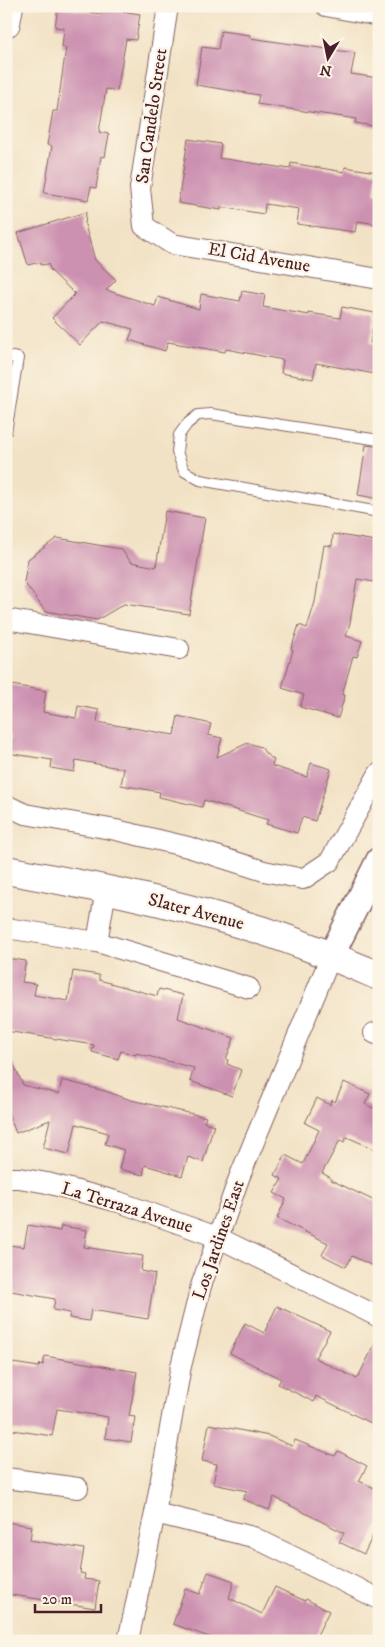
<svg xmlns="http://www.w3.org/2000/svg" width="385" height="1647" viewBox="0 0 385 1647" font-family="'IM FELL DW Pica',serif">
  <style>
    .building { fill: #cc90b0 }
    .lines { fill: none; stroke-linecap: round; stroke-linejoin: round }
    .service-casing { stroke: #856361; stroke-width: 12 }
    .minor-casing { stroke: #856361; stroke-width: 22 }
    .tertiary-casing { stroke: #856361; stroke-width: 28 }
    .secondary-casing { stroke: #856361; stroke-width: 30 }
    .primary-casing { stroke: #856361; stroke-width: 30 }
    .service { stroke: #fff; stroke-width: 10 }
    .minor { stroke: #fff; stroke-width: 20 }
    .tertiary { stroke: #fff; stroke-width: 25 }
    .secondary { stroke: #fff; stroke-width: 28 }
    .primary { stroke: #fff; stroke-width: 28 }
    .labels { text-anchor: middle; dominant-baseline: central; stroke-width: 4.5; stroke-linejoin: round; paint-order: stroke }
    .street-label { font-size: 18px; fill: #4a1f2b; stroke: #fcf5e5 }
  </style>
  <rect width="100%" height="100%" fill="#fcf5e5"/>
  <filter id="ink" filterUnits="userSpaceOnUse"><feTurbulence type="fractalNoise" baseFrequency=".02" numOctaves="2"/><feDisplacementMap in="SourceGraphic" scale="10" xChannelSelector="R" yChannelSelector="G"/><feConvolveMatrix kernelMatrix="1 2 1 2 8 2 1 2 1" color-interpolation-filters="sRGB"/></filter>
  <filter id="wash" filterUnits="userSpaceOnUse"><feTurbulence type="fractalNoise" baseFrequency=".0096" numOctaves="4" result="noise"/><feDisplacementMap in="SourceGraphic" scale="20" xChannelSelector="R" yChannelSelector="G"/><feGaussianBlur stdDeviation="1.12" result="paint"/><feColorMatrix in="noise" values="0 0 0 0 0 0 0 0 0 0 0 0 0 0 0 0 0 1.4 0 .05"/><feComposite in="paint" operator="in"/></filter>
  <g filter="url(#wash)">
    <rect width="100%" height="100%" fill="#f2e2c5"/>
    <g id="blocks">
      <g class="building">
        <polygon points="58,7 101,14 102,8 140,14 136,40 126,39 117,91 106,89 99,132 109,134 105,157 101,156 96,188 91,187 88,200 44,193 52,146 47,145 53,111 57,111 66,48 62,47 64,28 55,27"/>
        <polygon points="221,31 250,35 250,38 355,53 351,74 379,78 379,127 355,123 356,119 257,104 259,95 196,85 202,47 218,49"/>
        <polygon points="188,139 221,144 219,158 290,169 291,163 344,172 345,167 377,172 374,194 379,195 377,224 357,221 355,232 297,224 299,209 265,204 264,214 221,207 221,210 178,203"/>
        <polygon points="86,212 85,225 95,260 116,280 106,290 155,306 158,297 199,309 201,294 240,301 242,291 265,295 263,307 309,315 309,313 340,318 342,307 375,313 370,343 379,344 375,374 316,363 313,379 281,373 283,360 226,349 225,352 168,342 165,351 129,340 133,329 103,321 80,345 52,318 75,294 51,271 48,264 41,265 40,262 28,265 18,233"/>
        <polygon points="366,445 379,447 379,499 358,495"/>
        <polygon points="165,511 205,518 189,614 124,604 97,620 45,611 24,582 28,559 57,538 121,549 131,562 156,567"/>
        <polygon points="333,534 376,541 374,552 379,553 374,582 357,579 350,623 346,636 362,641 357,657 353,656 342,695 345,695 338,718 300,707 304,695 282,688 293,650 291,649 299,625 307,628 315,602 324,545 332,546"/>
        <polygon points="6,684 46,691 43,712 76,718 78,706 99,710 97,722 174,735 178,716 211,724 208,735 222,738 217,757 248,743 261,747 266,754 274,760 272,766 307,777 311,763 331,769 315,821 302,817 297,833 266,824 268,820 204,800 202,807 159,797 160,792 121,785 124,769 76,760 74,772 51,768 52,760 7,753 10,736 6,735"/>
        <polygon points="6,958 26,961 22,982 36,984 34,995 68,1001 73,971 99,975 99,980 157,996 159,989 183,995 178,1018 234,1038 226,1059 228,1060 227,1064 241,1070 232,1096 190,1081 194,1068 136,1053 136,1055 121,1051 118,1059 92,1052 94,1045 6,1031"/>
        <polygon points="6,1047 23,1085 59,1094 62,1080 105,1091 131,1100 206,1117 204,1122 214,1125 203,1162 188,1157 182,1176 145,1165 143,1175 119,1169 124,1150 105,1144 108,1133 76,1124 69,1154 43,1148 50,1120 16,1133 6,1108"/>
        <polygon points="344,1082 370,1094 365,1104 379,1111 379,1151 347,1137 344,1142 340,1140 322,1173 331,1178 331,1180 379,1203 379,1269 352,1256 346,1267 322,1255 328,1243 277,1218 286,1199 274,1193 282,1179 275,1175 285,1155 303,1164 319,1130 305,1123 317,1098 330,1105 332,1100 335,1102"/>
        <polygon points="28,1225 60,1231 61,1226 87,1230 84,1247 143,1256 141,1271 155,1274 148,1319 91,1310 89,1321 69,1318 70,1313 53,1310 55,1299 6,1290 6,1258 9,1245 24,1247"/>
        <polygon points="277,1306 330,1331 315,1358 357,1379 379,1336 379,1427 316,1396 314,1402 278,1384 281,1379 230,1353 245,1323 264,1333"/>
        <polygon points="45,1356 137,1372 129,1416 135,1417 131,1442 105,1438 108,1417 57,1409 52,1436 6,1429 6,1362 39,1367 40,1364 43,1365"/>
        <polygon points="209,1424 269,1436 292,1446 295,1440 335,1456 338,1451 367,1466 359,1481 379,1490 379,1523 364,1554 339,1542 344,1533 274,1497 269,1510 243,1499 247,1491 213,1484 217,1464 202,1461"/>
        <polygon points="6,1522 32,1526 30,1540 84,1549 80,1573 85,1574 84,1579 99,1581 95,1608 6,1594"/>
        <polygon points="208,1572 234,1581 229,1598 262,1614 275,1587 305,1601 306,1599 329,1611 314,1641 220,1641 173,1624 185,1589 200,1594"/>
      </g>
    </g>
  </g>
  <g filter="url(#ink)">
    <use href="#blocks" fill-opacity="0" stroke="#856361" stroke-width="1"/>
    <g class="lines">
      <g class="service-casing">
        <g id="service">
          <polyline points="6,356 18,358 6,432"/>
          <polyline points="379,440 211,414 198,415 187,424 179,435 177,452 184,471 200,480 379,512"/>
        </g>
      </g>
      <g class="minor-casing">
        <g id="minor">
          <polyline points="168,6 140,188 144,226 172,244 379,279"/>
          <polyline points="326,6 379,16"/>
          <polyline points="6,619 179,649"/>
          <polyline points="6,805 25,814 116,830 188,847 264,871 303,879 330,861 379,773"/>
          <polyline points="6,928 97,942 249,988"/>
          <polyline points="97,942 106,890"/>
          <polyline points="374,1033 379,1035"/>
          <polyline points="6,1178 19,1178 47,1183 119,1202 217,1237 379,1317"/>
          <polyline points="6,1478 78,1488"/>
          <polyline points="155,1513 253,1537 379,1599"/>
          <polyline points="128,1641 155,1513 181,1366 201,1286 239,1178 331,956"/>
        </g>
      </g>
      <g class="tertiary-casing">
        <polyline id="tertiary" points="331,956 379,860"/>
      </g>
      <g class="secondary-casing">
        <path id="secondary" d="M6 870C87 885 169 901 247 926 292 939 336 958 379 976"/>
      </g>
      <g class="primary-casing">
        <polyline id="primary" points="6,23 9,6"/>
      </g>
      <use href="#service" class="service"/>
      <use href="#minor" class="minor"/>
      <use href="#tertiary" class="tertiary"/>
      <use href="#secondary" class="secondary"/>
      <use href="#primary" class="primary"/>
    </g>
  </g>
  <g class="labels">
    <g class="street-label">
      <text transform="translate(152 116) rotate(-82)">San Candelo Street</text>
      <text transform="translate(259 258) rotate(10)">El Cid Avenue</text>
      <text transform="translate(196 912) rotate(15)">Slater Avenue</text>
      <text transform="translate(127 1208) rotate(17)">La Terraza Avenue</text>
      <text transform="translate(219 1240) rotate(-71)">Los Jardines East</text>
    </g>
  </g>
  <rect width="385" height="1647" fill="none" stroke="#fcf5e5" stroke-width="25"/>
  <g transform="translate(328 58) rotate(190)" stroke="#fcf5e5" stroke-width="4" paint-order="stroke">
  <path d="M0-4L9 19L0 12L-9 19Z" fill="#4a1f2b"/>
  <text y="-8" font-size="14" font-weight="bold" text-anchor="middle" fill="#4a1f2b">N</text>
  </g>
  <path d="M35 1604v8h66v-8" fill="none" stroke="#4a1f2b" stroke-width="2.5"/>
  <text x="42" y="1604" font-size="15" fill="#4a1f2b" stroke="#fcf5e5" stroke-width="4" paint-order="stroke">20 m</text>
</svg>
